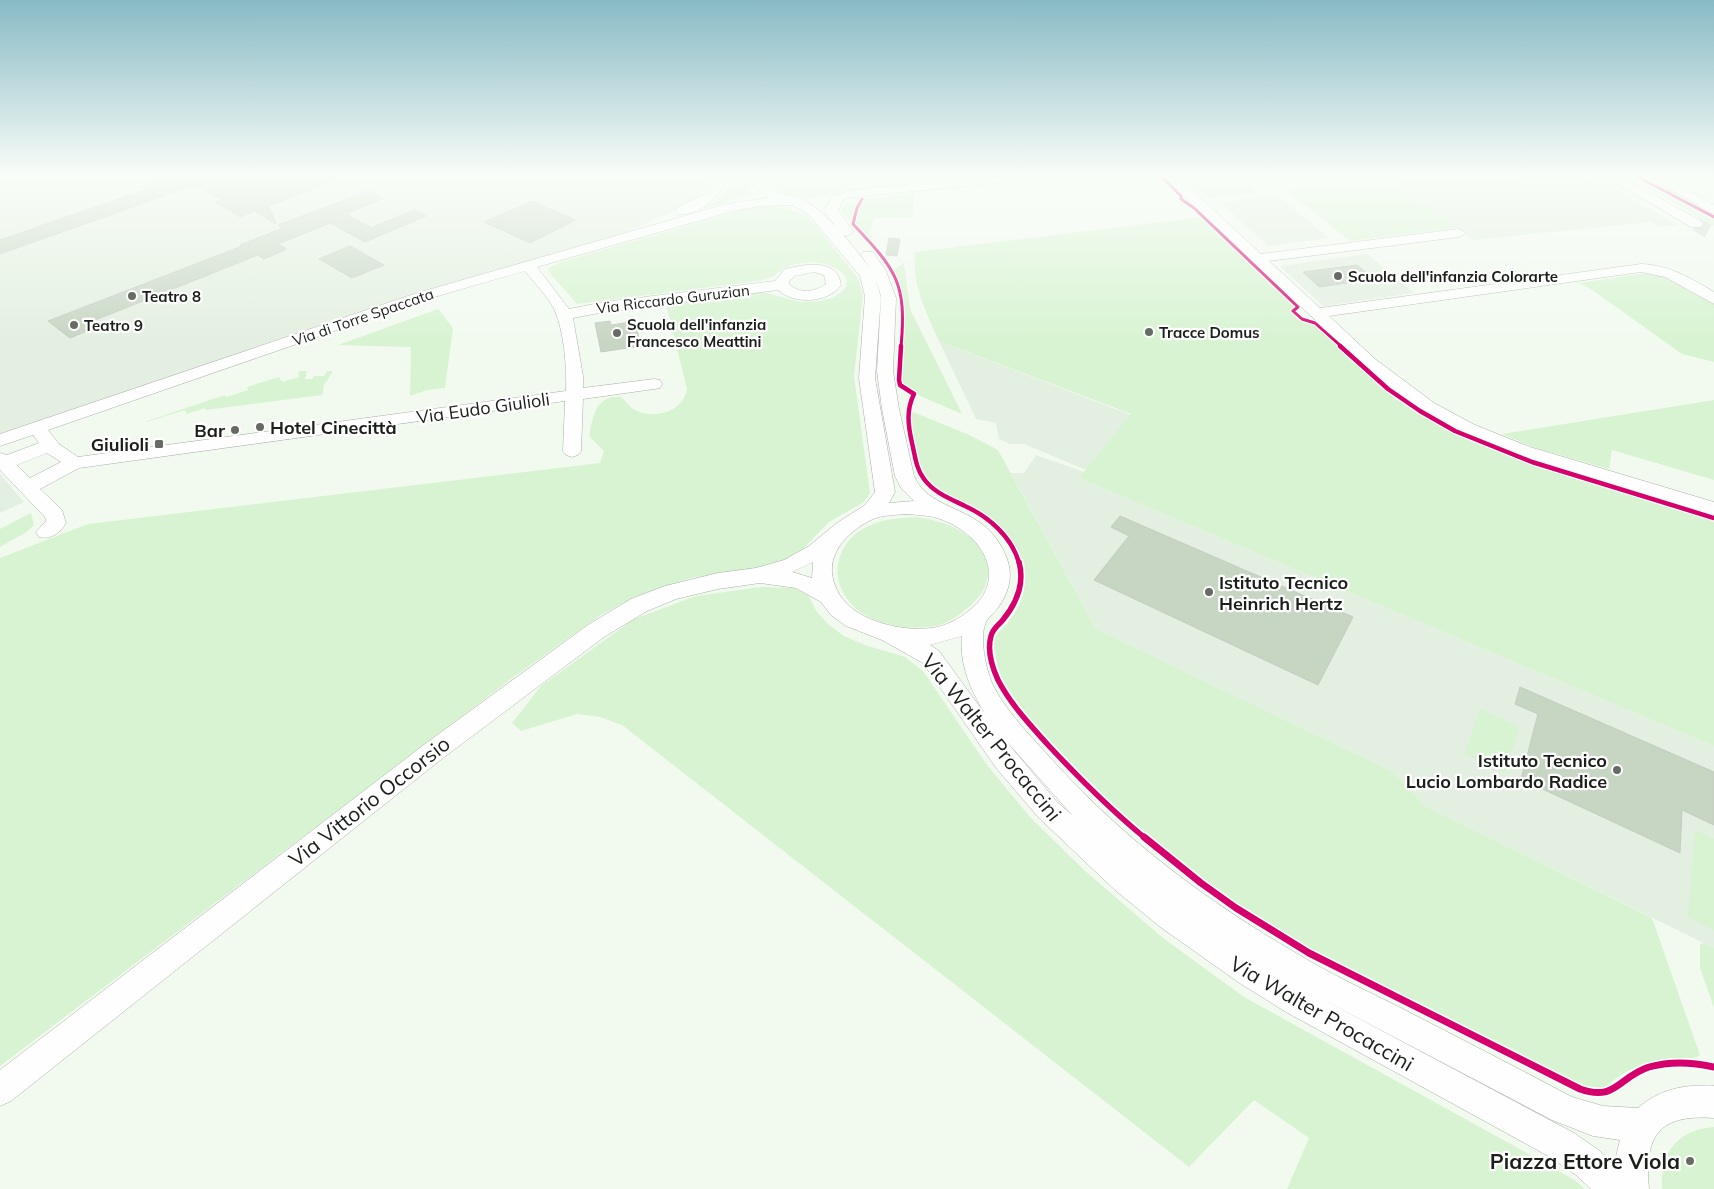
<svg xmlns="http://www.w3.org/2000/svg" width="1714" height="1189" viewBox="0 0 1714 1189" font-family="Mulish,sans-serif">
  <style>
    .built { fill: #e3efe0 }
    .green { fill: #d7f3d1 }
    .building { fill: #c7d5c3; stroke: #c5cbc3 }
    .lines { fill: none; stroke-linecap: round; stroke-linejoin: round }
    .minor-tunnel { stroke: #d2d9d0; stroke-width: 14; stroke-dasharray: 14 7; stroke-linecap: butt }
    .minor-casing { stroke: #aab0a9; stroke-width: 1 }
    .minor { fill: #fdfefd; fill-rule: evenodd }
    .cycleway-far3-casing { stroke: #fff; stroke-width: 5 }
    .cycleway-far2-casing { stroke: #fff; stroke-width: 7 }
    .cycleway-far1-casing { stroke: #fff; stroke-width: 9 }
    .cycleway-casing { stroke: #fff; stroke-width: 10 }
    .cycleway-far3 { stroke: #d6006c; stroke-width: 3 }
    .cycleway-far2 { stroke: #d6006c; stroke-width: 4.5 }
    .cycleway-far1 { stroke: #d6006c; stroke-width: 5.5 }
    .cycleway { stroke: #d6006c; stroke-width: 7 }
    .poi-dot { fill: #666c64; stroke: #fff; stroke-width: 2 }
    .labels { text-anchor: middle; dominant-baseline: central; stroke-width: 4.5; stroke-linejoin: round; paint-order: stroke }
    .far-poi-label { font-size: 15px; font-weight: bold; fill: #1a1f19; stroke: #fff; text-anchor: start }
    .far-street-label { font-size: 15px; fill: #1a1f19; stroke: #fff }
    .street-label { font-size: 18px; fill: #1a1f19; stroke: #fff }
    .poi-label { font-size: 18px; font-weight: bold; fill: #1a1f19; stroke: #fff; text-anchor: end }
    .near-street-label { font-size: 21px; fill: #1a1f19; stroke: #fff }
    .near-poi-label { font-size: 21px; font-weight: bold; fill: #1a1f19; stroke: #fff; text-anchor: end }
  </style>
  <rect width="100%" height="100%" fill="#f2faf0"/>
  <g class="built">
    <polygon points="0,177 713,177 712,189 700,199 617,236 0,434"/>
    <polygon points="1387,177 1522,177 1533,184 1595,177 1677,225 1660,227 1651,222 1473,240"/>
    <polygon points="1277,195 1281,198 1329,238 1268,246 1220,202"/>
    <polygon points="1367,254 1414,293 1323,306 1280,266"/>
    <polygon points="939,341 1131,415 1086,470 1024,444 1010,444 999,439 996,423 976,419"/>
    <polygon points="1036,455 1084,472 1079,478 1714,746 1714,948 1425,806 1393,772 1096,629 1011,473 1024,473"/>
    <polygon points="0,474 24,502 0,513"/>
  </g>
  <g class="green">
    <path d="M853 177C851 203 774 205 769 178Z"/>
    <polygon points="1221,177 1238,177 1256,193 1207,198 1189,181"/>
    <path d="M730 178 746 185 751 194 702 210C713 201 730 195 730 178Z"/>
    <polygon points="1389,178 1457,228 1350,241 1288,191"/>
    <polygon points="1650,182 1661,185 1714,215 1714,226 1642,184"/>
    <polygon points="914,193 913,218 874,218 869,234 873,239 872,240 866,240 841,212 843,206 864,199"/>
    <path d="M775 205 807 215 858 278 863 295 854 376 870 493 864 502 829 522 800 552 779 564 691 578 634 597 601 615 515 676 0 1066V558L88 524 600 463 604 451 589 436C593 417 595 395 621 397 626 401 629 407 635 410 654 420 683 412 687 389L666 304 762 292 801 302 819 301 832 298 843 291 846 287 847 279C835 260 806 259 787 267 782 269 778 273 774 276 767 279 759 281 751 282L577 304 549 272 548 268 561 262 749 208Z"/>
    <path d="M1202 217 1295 307 1292 310 1299 319 1314 324 1383 388 1416 412 1459 435 1537 467 1714 521V746L1079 478 1131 414 939 341C927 313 911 284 915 252Z"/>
    <polygon points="904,263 910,309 962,414 918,395 916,391 901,382 904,299 894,270"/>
    <polygon points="1647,273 1666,275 1714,304 1714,362 1682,354 1591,289 1578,283"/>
    <polygon points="438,309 453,328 445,388 427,390 410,396 411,347 338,345"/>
    <polygon points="301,371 307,371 305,379 312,379 314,376 324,376 327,371 333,371 324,385 322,395 206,410 205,408 187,414 185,410 147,422 147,421 225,395 226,397 248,390 247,387 279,377 282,382 299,377 298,372"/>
    <polygon points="1714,400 1714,480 1612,450 1609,469 1536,448 1502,434"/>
    <path d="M913 412 967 434 998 450 1096 629 1393 772 1425 806 1652 918 1700 1055C1693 1060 1685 1058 1677 1058 1651 1060 1625 1068 1606 1087 1588 1094 1567 1080 1551 1072L1296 942 1207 884 1153 843 1099 796 1028 718 1000 680 993 642C994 634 999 632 1004 627 1014 616 1023 602 1024 587 1028 550 1000 522 970 507 955 500 938 496 927 482 914 465 914 437 910 416Z"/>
    <polygon points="31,513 34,525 25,533 0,547 0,529"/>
    <path d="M918 517C933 520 947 523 961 531 992 548 998 582 971 605 962 613 950 622 939 625 910 632 867 625 848 600 826 571 841 536 873 524 888 518 902 518 918 517Z"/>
    <polygon points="761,587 794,588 808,595 817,612 829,625 844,636 865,645 905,657 923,671 987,765 1030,817 1084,870 1163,938 1244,997 1543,1162 1576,1181 1585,1189 1287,1189 1309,1138 1254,1100 1189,1167 622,725 600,717 577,714 521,731 512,723 541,686 634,619 696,596"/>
    <polygon points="1480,709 1519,727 1505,773 1465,754"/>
    <polygon points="1695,830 1714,839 1714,930 1688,917"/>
    <polygon points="1704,943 1714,948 1714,1008 1700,968 1700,944"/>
    <path d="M1714 1127V1189H1662C1660 1152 1677 1130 1714 1127Z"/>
  </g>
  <g class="building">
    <polygon points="167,177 342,178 269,206 276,224 255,211 240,217 215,202 222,200 195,185 0,254 0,240 147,189 142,186"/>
    <polygon points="369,191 383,199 346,214 371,228 414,210 426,216 365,242 330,223 278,244 287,249 264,259 258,255 93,321 99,326 70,338 48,321 242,246 240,245 283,228 278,225"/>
    <polygon points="532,201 576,220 530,243 484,222"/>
    <polygon points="889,238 900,239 897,256 886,255"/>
    <polygon points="350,246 384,265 352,278 319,259"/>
    <polygon points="1357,265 1374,279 1319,287 1303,272"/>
    <polygon points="610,321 611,325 630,322 631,328 636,327 639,338 632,339 634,347 601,352 595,323"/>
    <polygon points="1120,516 1353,617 1318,685 1094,580 1129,536 1111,527"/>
    <polygon points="1520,687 1714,772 1714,825 1682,810 1680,853 1521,779 1538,714 1515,704"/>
  </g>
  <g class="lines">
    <polyline class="minor-tunnel" points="1696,224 1714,234"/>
    <g class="minor-casing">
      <g id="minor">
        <path d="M713 177H725C725 196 695 218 677 214L675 211C687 197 712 201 713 177Z"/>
        <path d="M733 177H765C768 197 789 193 802 199 825 210 860 253 874 275L861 255 863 252H873L886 271 896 298 893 371 899 409 914 476C924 501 956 507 976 520 989 528 999 540 1005 554 1014 573 1010 592 997 609 994 613 990 616 987 620 978 635 986 672 994 687 1009 716 1035 740 1056 764 1125 840 1208 902 1296 953 1328 973 1363 989 1397 1006 1455 1036 1514 1066 1572 1097L1603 1106 1638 1108C1660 1089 1685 1084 1714 1086V1118C1658 1114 1644 1136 1649 1189H1591L1576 1175 1550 1157 1286 1012 1238 982 1159 926 1115 890 1039 818 997 769 923 663 882 640 846 626 831 615 821 602 796 588 760 583 718 589 676 599 647 611 604 637 443 758 11 1101 0 1106V1070L425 744 588 625 631 599 665 586 718 573 756 568 784 560 809 546 837 523 865 505 875 492 859 378 865 296 860 276 809 215 793 205 761 206 733 211 537 267 569 309 604 302 775 281 785 269C805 264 838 258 841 285 829 303 794 305 778 290L604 312 573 318 583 376V388L654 379 660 380 662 384 660 388 654 389 583 399 581 451 578 455 572 457 566 455 563 451 565 401 79 468 40 489 62 510 66 523C60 533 51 540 39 537L36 532 46 521 45 517 0 470V453L7 455 39 443 33 435 0 446V434L414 294 726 204 768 198 755 187 735 180ZM525 271C534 283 547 295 554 309 564 330 567 367 566 391L78 457 59 444 48 430 424 300ZM814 272 824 275 826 284C815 292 800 294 789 284V281L795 276ZM875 277 881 298 877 371 882 409 895 476 901 488 914 501 889 503 895 492 875 378 881 296ZM47 453 61 462 30 478 17 465ZM906 514C918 515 929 515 940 519 981 533 1010 577 970 610 959 619 946 626 932 628 901 632 850 621 836 588 822 557 846 532 873 519 882 515 896 515 906 514ZM813 562 812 578 792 572ZM962 636C959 665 971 690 985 714L939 651 930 645ZM1000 734 1073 816 1057 802ZM1318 997 1552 1120 1593 1136 1620 1140 1614 1165 1600 1151 1574 1133Z"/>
        <polygon points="978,177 1021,177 1015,181 844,198 838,211 854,232 847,236 842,235 824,211 833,195 841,195 847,191"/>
        <path d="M1164 177H1178L1261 254 1459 229 1466 233 1459 237 1269 261 1320 308 1641 264C1669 265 1691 278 1714 292V304L1665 277 1641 272 1329 316 1375 359 1434 403 1475 425 1530 447 1714 502V516L1518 455 1463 433 1422 411 1363 365Z"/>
        <polygon points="1606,177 1622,177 1701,221 1703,224 1701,227 1691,227"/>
        <polygon points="1649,177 1665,177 1714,205 1714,214"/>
      </g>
    </g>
    <use href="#minor" class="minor"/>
    <g class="cycleway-far3-casing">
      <g id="cycleway-far3">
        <polyline points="1162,177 1181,196 1181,199 1194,208 1298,307 1293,311 1302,319 1315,323 1342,347"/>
        <polyline points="1638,177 1714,217"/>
        <path d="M862 199 857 208 853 224C896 270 907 282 901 347"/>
      </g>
    </g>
    <g class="cycleway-far2-casing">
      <g id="cycleway-far2">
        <path d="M901 346 899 380 900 385 914 394C906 410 908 425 912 443 915 455 916 469 924 479 934 493 951 499 965 506 989 517 1012 537 1019 563"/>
        <polyline points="1340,346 1388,389 1420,411 1455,431 1532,462 1714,518"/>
      </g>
    </g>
    <g class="cycleway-far1-casing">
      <path id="cycleway-far1" d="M1019 562C1025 584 1017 603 1002 621 998 625 992 630 991 636 987 650 992 667 998 680 1011 705 1031 726 1049 746 1079 778 1111 810 1145 838"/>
    </g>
    <g class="cycleway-casing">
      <path id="cycleway" d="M1144 837 1201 883 1236 908 1309 953 1580 1089C1616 1102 1618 1077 1649 1067 1670 1061 1692 1062 1714 1067"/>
    </g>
    <use href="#cycleway-far3" class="cycleway-far3"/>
    <use href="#cycleway-far2" class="cycleway-far2"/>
    <use href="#cycleway-far1" class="cycleway-far1"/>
    <use href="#cycleway" class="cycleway"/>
  </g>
  <linearGradient id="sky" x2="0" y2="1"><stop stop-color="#88bac5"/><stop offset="0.51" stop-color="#f9fdf8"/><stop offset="1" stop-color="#f9fdf8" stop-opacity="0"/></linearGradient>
  <rect width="1714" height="344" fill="url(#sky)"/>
  <g class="poi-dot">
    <circle cx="1338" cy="276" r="5"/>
    <circle cx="132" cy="296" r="5"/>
    <circle cx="74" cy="325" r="5"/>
    <circle cx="1149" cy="332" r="5"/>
    <circle cx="617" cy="333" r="5"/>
    <circle cx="260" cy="427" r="5"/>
    <circle cx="235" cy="430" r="5"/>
    <rect x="154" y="439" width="10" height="10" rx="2.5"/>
    <circle cx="1209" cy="592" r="5"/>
    <circle cx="1617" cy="770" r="5"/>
    <circle cx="1690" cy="1161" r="5"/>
  </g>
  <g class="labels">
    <g class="far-poi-label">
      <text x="1348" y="276">Scuola dell'infanzia Colorarte</text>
      <text x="142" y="296">Teatro 8</text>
      <text x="627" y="324">Scuola dell'infanzia<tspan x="627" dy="17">Francesco Meattini</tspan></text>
      <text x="84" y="325">Teatro 9</text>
      <text x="1159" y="332">Tracce Domus</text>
    </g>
    <g class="far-street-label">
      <text transform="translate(673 299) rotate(-7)">Via Riccardo Guruzian</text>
      <text transform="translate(363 317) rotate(-19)">Via di Torre Spaccata</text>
    </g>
    <g class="street-label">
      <text transform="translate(483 408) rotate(-8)">Via Eudo Giulioli</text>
    </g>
    <g class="poi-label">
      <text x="270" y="427" text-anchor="start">Hotel Cinecittà</text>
      <text x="225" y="430">Bar</text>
      <text x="149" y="444">Giulioli</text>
      <text x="1219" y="582" text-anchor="start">Istituto Tecnico<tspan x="1219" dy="21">Heinrich Hertz</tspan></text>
      <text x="1607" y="760">Istituto Tecnico<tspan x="1607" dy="21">Lucio Lombardo Radice</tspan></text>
    </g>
    <g class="near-street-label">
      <text transform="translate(992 737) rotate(51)">Via Walter Procaccini</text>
      <text transform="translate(369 801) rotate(-38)">Via Vittorio Occorsio</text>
      <text transform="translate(1322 1013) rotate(30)">Via Walter Procaccini</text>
    </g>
    <g class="near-poi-label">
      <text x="1680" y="1161">Piazza Ettore Viola</text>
    </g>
  </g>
</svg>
